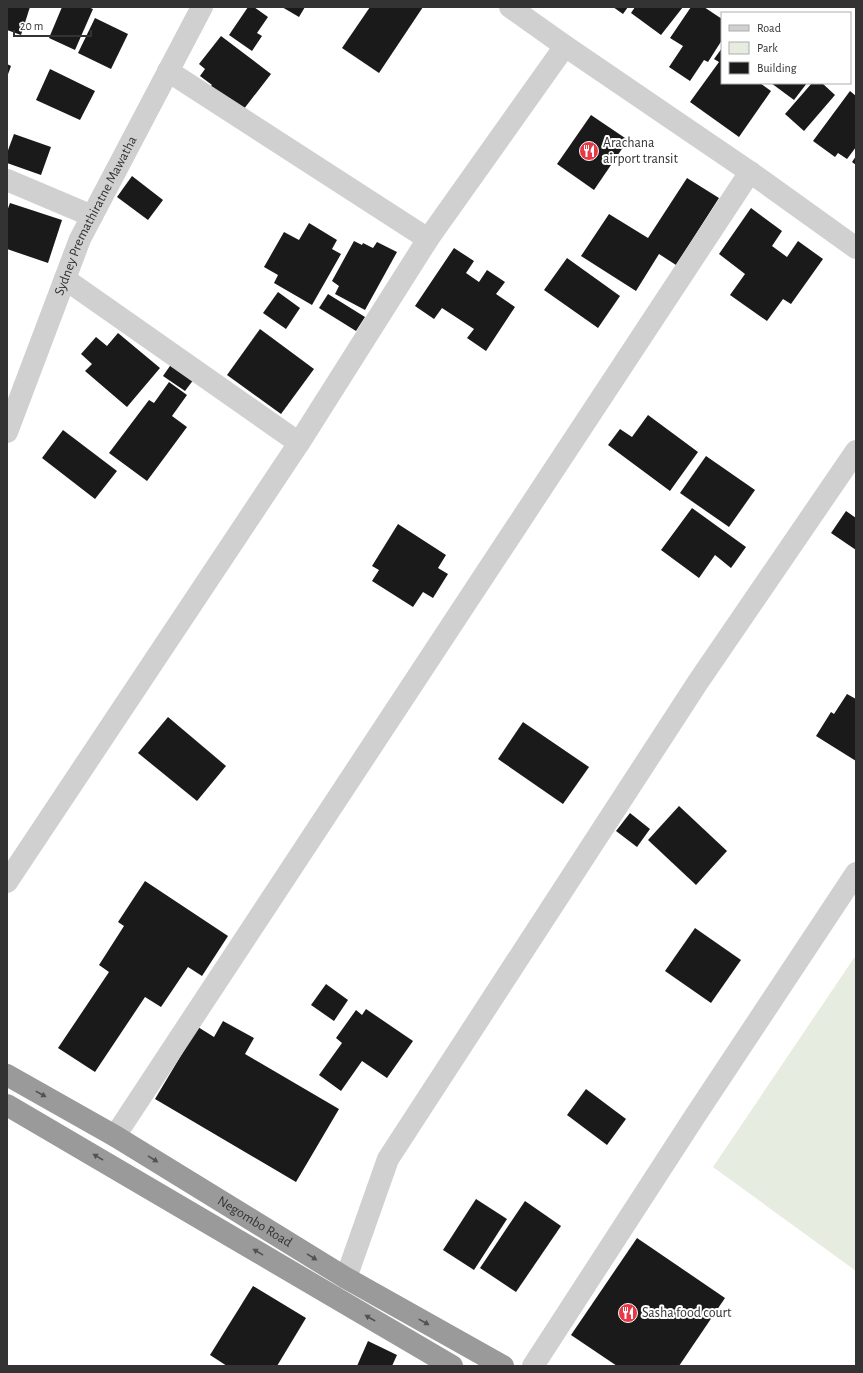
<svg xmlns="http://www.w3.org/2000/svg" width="863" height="1373" viewBox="0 0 863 1373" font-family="'Alegreya Sans',sans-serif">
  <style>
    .green { fill: #e6ecdf }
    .building { fill: #1a1a1a }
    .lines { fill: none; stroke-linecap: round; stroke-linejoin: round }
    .minor { stroke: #d0d0d0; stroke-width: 22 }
    .highway { stroke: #9a9a9a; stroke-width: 22 }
    .oneway { fill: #525252 }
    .labels { text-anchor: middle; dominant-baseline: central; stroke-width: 4; stroke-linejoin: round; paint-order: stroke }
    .poi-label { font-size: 14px; fill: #333; stroke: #fff; text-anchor: start }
    .street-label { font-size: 14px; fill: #333; stroke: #fff }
  </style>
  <rect width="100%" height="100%" fill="#fff"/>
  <polygon class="green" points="856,955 856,1271 713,1167"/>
  <g class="building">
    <polygon points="7,7 30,7 21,35 7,30"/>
    <polygon points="62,7 88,7 93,9 75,50 49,38"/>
    <polygon points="248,7 254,7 268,17 257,33 262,36 252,51 229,35"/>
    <polygon points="282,7 305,7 299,17"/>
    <polygon points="370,7 423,7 379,73 342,48"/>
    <polygon points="613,7 628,7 623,14"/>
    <polygon points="635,7 683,7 661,35 631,13"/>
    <polygon points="691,7 704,7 722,19 722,40 708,62 704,60 690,81 669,67 683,46 670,38"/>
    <polygon points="95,18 128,34 111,69 78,53"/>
    <polygon points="221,36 271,74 240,114 208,89 212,85 200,76 205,69 199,64"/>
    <polygon points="722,48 722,83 760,83 771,91 739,137 690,102 719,62 714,59"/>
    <polygon points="7,64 11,66 7,77"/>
    <polygon points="50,69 95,91 80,120 36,100"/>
    <polygon points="771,83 807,83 794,100"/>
    <polygon points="812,83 822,83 835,95 804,131 785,114"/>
    <polygon points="850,91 856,96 856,147 847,159 838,153 835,157 813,141"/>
    <polygon points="591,115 628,140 594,190 557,164"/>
    <polygon points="14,134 51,147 41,175 7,163 7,153"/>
    <polygon points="856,156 856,165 852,162"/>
    <polygon points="132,176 163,200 148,220 117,197"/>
    <polygon points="687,178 719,198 676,265 659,254 636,291 581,256 609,214 648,238"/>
    <polygon points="10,203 62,220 48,263 7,249 7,211"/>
    <polygon points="751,208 782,231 772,246 787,257 798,241 823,259 791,304 783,299 767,321 730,295 745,274 719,254"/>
    <polygon points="309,223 337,240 332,249 341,254 312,305 274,283 278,275 264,267 284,232 299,240"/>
    <polygon points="354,241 362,245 363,243 373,248 377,242 397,252 365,310 335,294 339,286 332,281"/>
    <polygon points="454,248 474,261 466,273 479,282 487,270 505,282 496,294 515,307 486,351 467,338 474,329 442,308 434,319 415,306"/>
    <polygon points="567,258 620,296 598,328 544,290"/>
    <polygon points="278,292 300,308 286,329 263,313"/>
    <polygon points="328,294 365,317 356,331 319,308"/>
    <polygon points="260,329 314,369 281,414 227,375"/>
    <polygon points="118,333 160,368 127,407 85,371 92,364 81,354 96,337 107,346"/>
    <polygon points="172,363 194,379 185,391 163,376"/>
    <polygon points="169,382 187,395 172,416 187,427 147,481 109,453 149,400 154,403"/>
    <polygon points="648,415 698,452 670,491 608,445 620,429 632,437"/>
    <polygon points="63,430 117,471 95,499 42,458"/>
    <polygon points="706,456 755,490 729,527 680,493"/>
    <polygon points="692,508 746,547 731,568 715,555 699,578 661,550"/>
    <polygon points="846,511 856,518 856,550 831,533"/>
    <polygon points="398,524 446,555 438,568 448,574 433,598 423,592 413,607 372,581 379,570 372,566"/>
    <polygon points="847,694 856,699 856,761 816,736 831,712 834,714"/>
    <polygon points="168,717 226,766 197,801 138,753"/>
    <polygon points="523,722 589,767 563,804 498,759"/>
    <polygon points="679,806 727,851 696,885 648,840"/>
    <polygon points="630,813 650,829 637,847 616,831"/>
    <polygon points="145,881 228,936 202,976 188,967 161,1007 145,997 95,1072 58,1048 109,972 99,965 124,926 118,922"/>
    <polygon points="695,928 741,960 711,1003 665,971"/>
    <polygon points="326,984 348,1000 334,1021 311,1005"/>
    <polygon points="366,1009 413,1041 387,1078 362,1061 341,1091 319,1075 342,1043 336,1038 356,1010 362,1015"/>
    <polygon points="223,1021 254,1038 245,1054 339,1109 296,1182 155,1099 198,1027 214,1037"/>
    <polygon points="586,1089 626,1119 607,1145 567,1115"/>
    <polygon points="476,1199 507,1219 474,1270 443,1250"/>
    <polygon points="525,1201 561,1226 516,1292 480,1268"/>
    <polygon points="637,1238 725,1298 679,1366 617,1366 571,1335"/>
    <polygon points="253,1286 306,1318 277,1366 227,1366 210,1355"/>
    <polygon points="368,1341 397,1355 392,1366 357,1366"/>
  </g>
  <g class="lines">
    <g class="minor">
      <polyline points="510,7 565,46 750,172 856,248"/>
      <polyline points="168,71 428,239"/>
      <polyline points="7,180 92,216"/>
      <polyline points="65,279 299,443"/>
      <path id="s1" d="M7 432 80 239 202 7"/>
      <polyline points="7,882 299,443 428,239 565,46"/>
      <polyline points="115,1136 750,172"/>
      <polyline points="346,1278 388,1159 698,682 856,451"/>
      <polyline points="533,1366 695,1116 856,873"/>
    </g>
    <g class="highway">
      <path id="s2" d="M7 1075 115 1136 346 1278 503 1366"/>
      <path d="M7 1105C156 1191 303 1280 452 1366"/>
    </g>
  </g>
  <defs><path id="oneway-solid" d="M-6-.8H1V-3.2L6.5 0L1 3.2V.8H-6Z"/></defs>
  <g class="oneway">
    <use href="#oneway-solid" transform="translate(41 1094) rotate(29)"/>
    <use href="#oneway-solid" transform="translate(98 1157) rotate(-149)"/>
    <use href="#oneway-solid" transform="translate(153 1159) rotate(32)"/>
    <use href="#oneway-solid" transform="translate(258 1252) rotate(-149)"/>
    <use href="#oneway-solid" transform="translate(312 1257) rotate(32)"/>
    <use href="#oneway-solid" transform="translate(370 1318) rotate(-150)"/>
    <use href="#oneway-solid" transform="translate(424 1322) rotate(29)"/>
  </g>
  <defs>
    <g id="restaurant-disc" transform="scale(1)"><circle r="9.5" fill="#e63946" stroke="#fff"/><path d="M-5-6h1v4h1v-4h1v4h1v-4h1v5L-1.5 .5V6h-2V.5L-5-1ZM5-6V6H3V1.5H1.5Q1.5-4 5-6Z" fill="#fff"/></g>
  </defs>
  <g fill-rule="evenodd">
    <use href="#restaurant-disc" x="589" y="151"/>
    <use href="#restaurant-disc" x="628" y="1313"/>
  </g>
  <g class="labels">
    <g class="poi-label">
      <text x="603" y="143">Arachana<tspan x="603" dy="16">airport transit</tspan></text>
      <text x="642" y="1313">Sasha food court</text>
    </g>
    <g class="street-label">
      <text stroke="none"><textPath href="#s1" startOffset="234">Sydney Premathiratne Mawatha</textPath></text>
      <text stroke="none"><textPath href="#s2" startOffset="288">Negombo Road</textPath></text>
    </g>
  </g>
  <rect width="863" height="1373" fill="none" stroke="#333333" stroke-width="16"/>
  <rect x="721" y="12" width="130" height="72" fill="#ffffff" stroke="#adadad"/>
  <rect x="729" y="25" width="20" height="6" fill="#d0d0d0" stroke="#adadad"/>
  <text x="757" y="32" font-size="12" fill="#333333">Road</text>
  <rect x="729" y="42" width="20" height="12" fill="#e6ecdf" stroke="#adadad"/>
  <text x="757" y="52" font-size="12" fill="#333333">Park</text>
  <rect x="729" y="62" width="20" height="12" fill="#1a1a1a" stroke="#adadad"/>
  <text x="757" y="72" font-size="12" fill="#333333">Building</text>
  <path d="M14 30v6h77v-6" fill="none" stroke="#333333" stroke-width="2"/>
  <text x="20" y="30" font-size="12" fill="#333333" stroke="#ffffff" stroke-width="3" paint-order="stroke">20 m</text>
</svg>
